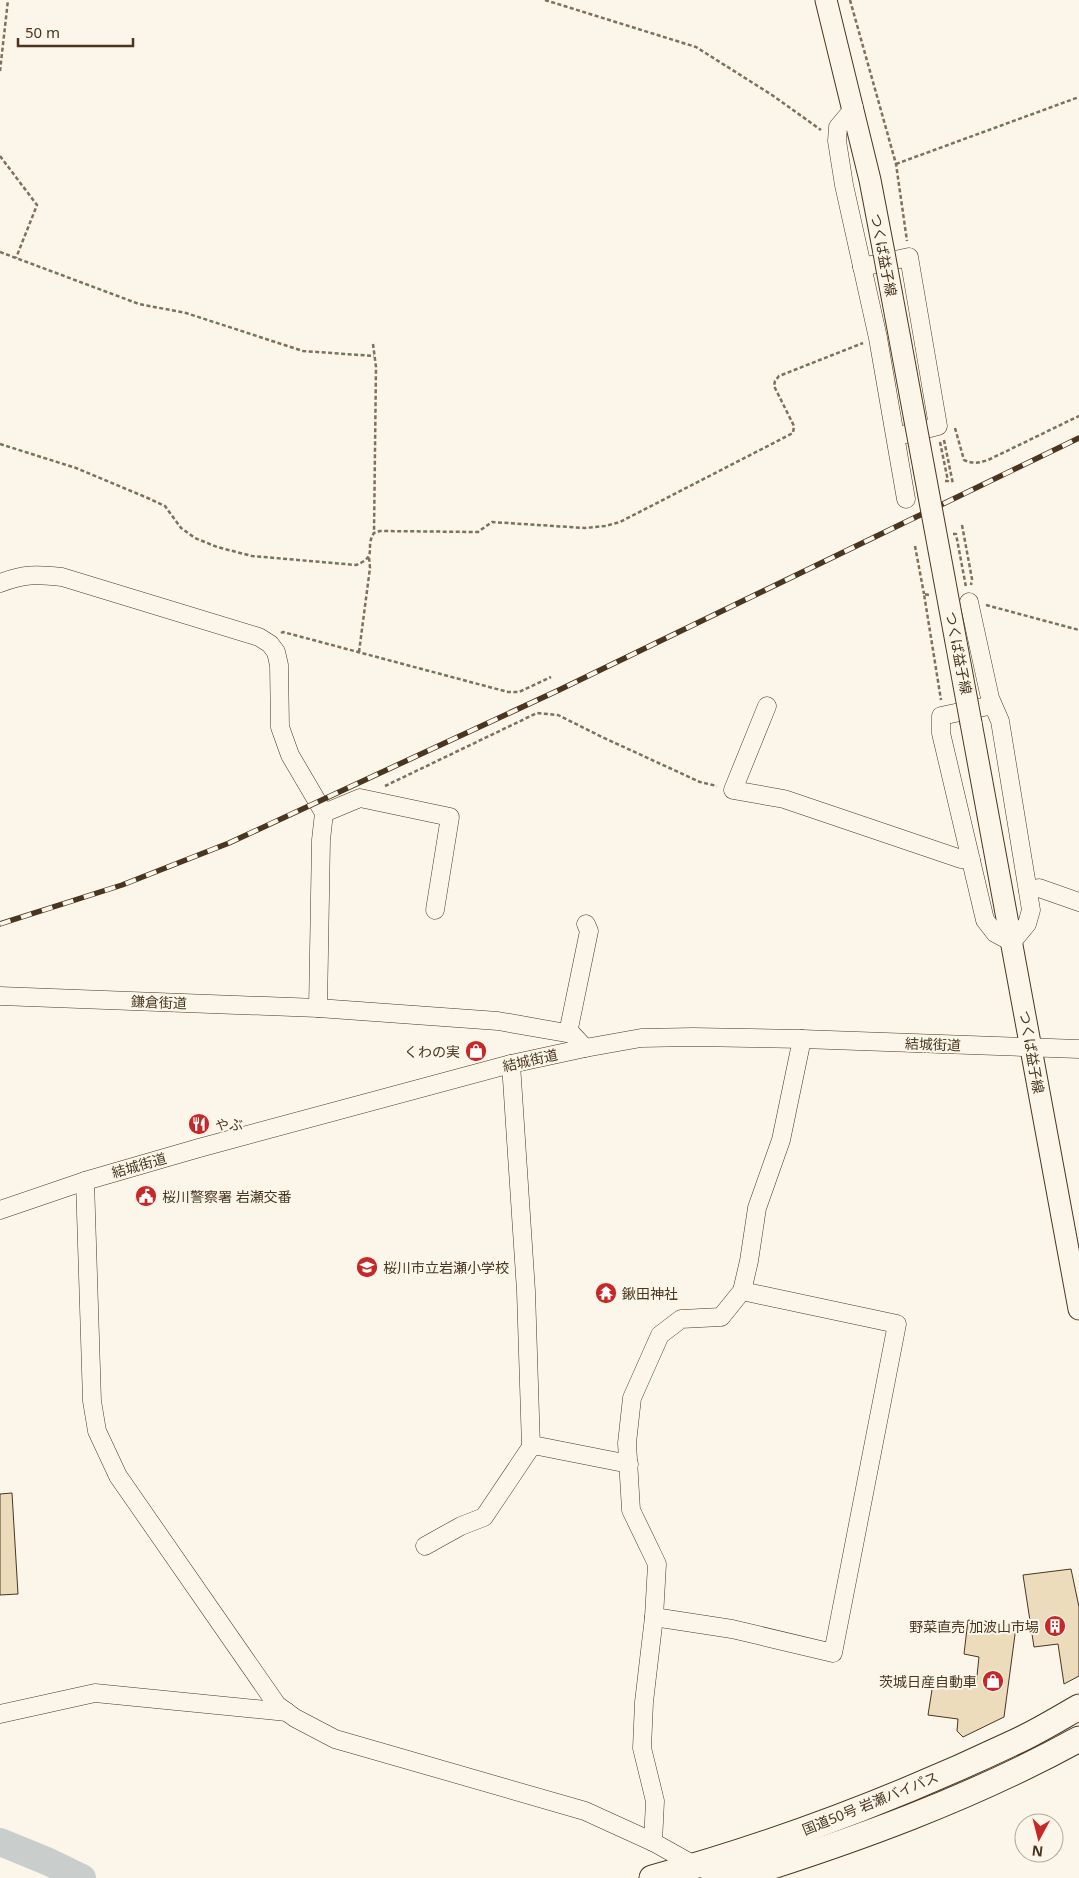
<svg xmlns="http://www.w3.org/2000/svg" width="1079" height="1878" viewBox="0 0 1079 1878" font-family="'Noto Sans','Noto Sans JP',sans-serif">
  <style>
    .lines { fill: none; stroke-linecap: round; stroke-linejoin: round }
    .river { stroke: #c9cecd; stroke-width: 28 }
    .building { fill: #ecdcbc; stroke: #4a3520 }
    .minor-casing { stroke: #4a3520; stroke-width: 19 }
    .major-casing { stroke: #4a3520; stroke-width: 23 }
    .highway-casing { stroke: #4a3520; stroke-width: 27 }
    .path { stroke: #7f6f5c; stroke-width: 2.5; stroke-dasharray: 4 2.5; stroke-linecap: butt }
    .minor { stroke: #fbf6e9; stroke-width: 18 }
    .major { stroke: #fbf6e9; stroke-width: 21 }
    .highway { stroke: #fbf6e9; stroke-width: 25 }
    .rail-casing { stroke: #4a3520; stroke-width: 5.5 }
    .rail { stroke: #fbf6e9; stroke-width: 4; stroke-dasharray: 11; stroke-linecap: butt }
    .major-bridge-casing { stroke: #4a3520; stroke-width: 23; stroke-linecap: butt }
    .major-bridge { stroke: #fbf6e9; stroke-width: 21 }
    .labels { text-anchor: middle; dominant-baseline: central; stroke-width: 4; stroke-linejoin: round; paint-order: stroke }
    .street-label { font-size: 14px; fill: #4a3520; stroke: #fbf6e9 }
    .poi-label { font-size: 14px; fill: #4a3520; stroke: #fbf6e9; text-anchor: start }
  </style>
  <rect width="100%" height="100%" fill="#fbf6e9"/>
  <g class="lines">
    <polyline class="river" points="0,1842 49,1862 82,1878"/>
  </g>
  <g class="building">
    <polygon points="12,1493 18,1594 0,1595 0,1494"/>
    <polygon points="1071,1569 1079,1607 1079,1676 1064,1684 1058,1644 1034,1647 1023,1575"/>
    <polygon points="968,1620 1016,1627 1004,1717 963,1737 957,1731 958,1719 928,1715 934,1677 976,1685 979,1657 964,1654"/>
  </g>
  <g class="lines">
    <g class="minor-casing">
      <g id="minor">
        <polyline points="854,108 838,127 837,141 844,185 878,338 906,499"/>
        <polyline points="862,267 909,257 938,426 906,434"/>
        <path d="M0 583C24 574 36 574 62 577L259 637 270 644 276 652 279 665 280 727 290 755 324 813 321 840 318 1008"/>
        <polyline points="969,602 990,698 1000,721 1031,910 1027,924 1012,942 995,933 985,920 941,733 941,716 993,705"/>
        <polyline points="767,706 733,790 784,799 961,859 971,860"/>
        <polyline points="324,813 360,798 450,817 435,910"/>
        <polyline points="1028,890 1039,888 1079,902"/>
        <polyline points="0,996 318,1008 498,1021 572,1034 585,1048"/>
        <polyline points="568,1033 589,931 586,924"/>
        <polyline points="511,1064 526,1291 531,1447"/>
        <polyline points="85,1181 92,1401 97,1431 118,1476 277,1705 295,1718 335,1739 585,1811 653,1842 696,1866 727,1878"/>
        <polyline points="0,1210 85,1181 199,1148 511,1064 585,1048 641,1038 693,1037 802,1039 1079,1049"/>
        <polyline points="425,1546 461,1526 484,1517 531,1447 538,1446 629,1464"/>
        <polyline points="654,1617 732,1629 833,1653 897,1324 742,1291"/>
        <polyline points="0,1714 95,1693 287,1712"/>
        <polyline points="653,1842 655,1801 642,1748 644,1702 654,1617 657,1564 631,1510 627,1443 632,1398 660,1335 681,1319 721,1317 742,1291 749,1261 757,1208 781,1140 802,1039"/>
      </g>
    </g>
    <g class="major-casing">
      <g id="major">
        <polyline points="826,0 870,180 884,253"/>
        <polyline points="971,723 1079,1309"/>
      </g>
    </g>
    <g class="highway-casing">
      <g id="highway">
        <path d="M652 1878C776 1844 899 1797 1015 1742 1037 1732 1058 1719 1079 1707"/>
        <path d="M735 1878C853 1841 970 1799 1079 1739"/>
      </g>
    </g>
    <g class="path">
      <polyline points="545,0 696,47 772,95 821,130"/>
      <polyline points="850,0 896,164 907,241"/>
      <polyline points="0,71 8,0"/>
      <polyline points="0,156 37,205 16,258"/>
      <polyline points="896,164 1079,97"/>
      <polyline points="0,252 139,304 186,313 303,351 374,356"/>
      <polyline points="373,344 376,367 374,533"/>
      <path d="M955 428 964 460C973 464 979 463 988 460L1079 416"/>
      <polyline points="944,440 953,484"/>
      <polyline points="940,442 948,481 945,481"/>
      <path d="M0 444 76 468 150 499 165 506 181 528 195 538 217 547 252 556 356 565C379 556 364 548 374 533L380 531 478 532 492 522 585 528 605 526 620 522 793 433 794 426 774 386 775 381 779 376 863 343"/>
      <polyline points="962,525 972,579 971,585"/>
      <polyline points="953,534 956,534 966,587"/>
      <polyline points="915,546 924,594"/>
      <polyline points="929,595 924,594 941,700"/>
      <polyline points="986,605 1079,630"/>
      <polyline points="281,633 283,632 508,692 519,692 551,677"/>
      <polyline points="359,652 370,568 369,557"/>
      <polyline points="385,786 537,713 558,715 602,737 700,782 717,786"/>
    </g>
    <use href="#minor" class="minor"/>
    <use href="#major" class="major"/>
    <use href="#highway" class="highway"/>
    <g class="rail-casing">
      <polyline id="rail" points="0,924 122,885 229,843 559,690 1079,438"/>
    </g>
    <use href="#rail" class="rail"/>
    <g class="major-bridge-casing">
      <polyline id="major-bridge" points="884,253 971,723"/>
    </g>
    <use href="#major-bridge" class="major-bridge"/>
  </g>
  <defs>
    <g id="shop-disc" transform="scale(1.125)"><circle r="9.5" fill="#c62828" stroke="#fbf6e9"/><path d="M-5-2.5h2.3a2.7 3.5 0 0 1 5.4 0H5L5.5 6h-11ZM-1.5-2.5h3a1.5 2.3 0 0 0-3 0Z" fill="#fff"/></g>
    <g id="restaurant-disc" transform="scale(1.125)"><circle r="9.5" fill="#c62828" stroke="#fbf6e9"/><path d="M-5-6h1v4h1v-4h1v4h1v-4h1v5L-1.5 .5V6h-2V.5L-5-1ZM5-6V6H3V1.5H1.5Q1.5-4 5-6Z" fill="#fff"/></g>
    <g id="civic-disc" transform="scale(1.125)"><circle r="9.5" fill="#c62828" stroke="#fbf6e9"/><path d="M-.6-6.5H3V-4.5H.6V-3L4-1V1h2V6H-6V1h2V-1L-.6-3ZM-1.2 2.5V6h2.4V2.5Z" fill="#fff"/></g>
    <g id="school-disc" transform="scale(1.125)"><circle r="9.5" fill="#c62828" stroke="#fbf6e9"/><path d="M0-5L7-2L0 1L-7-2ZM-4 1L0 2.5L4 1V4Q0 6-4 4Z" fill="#fff"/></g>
    <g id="temple-disc" transform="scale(1.125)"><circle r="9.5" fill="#c62828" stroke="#fbf6e9"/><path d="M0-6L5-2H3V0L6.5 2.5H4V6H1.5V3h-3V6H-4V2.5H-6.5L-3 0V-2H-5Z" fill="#fff"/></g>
    <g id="building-disc" transform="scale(1.125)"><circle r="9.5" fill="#c62828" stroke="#fbf6e9"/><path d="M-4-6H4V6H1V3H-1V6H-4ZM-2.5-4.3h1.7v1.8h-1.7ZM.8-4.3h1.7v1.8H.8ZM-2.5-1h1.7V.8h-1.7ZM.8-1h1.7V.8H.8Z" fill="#fff"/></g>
  </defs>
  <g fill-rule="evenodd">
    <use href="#shop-disc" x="476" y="1051"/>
    <use href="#restaurant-disc" x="199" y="1124"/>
    <use href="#civic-disc" x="146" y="1196"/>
    <use href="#school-disc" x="367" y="1267"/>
    <use href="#temple-disc" x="606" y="1293"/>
    <use href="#building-disc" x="1055" y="1626"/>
    <use href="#shop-disc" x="993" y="1681"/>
  </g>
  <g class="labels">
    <g class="street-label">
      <text transform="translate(884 255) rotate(79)">つくば益子線</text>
      <text transform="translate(959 653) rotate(79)">つくば益子線</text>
      <text transform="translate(159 1002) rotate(2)">鎌倉街道</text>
      <text transform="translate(933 1044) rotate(2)">結城街道</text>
      <text transform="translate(1032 1052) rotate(80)">つくば益子線</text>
      <text transform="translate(530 1060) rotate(-13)">結城街道</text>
      <text transform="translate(139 1165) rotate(-16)">結城街道</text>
      <text transform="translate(870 1803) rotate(-22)">国道50号 岩瀬バイパス</text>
    </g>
    <g class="poi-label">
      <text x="460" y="1051" text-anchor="end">くわの実</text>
      <text x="215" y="1124">やぶ</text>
      <text x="162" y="1196">桜川警察署 岩瀬交番</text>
      <text x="383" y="1267">桜川市立岩瀬小学校</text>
      <text x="622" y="1293">鍬田神社</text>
      <text x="1039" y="1626" text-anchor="end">野菜直売 加波山市場</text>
      <text x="977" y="1681" text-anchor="end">茨城日産自動車</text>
    </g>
  </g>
  <g transform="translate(1039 1838) rotate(187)"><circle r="24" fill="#fbf6e9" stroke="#b4a999"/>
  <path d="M0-4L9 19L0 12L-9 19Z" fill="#c62828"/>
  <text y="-8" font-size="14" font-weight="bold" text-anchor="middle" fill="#4a3520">N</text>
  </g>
  <path d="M18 38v8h115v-8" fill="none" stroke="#4a3520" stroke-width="2.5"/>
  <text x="25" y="38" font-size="15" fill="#4a3520" stroke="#fbf6e9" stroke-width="4" paint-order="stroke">50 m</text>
</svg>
